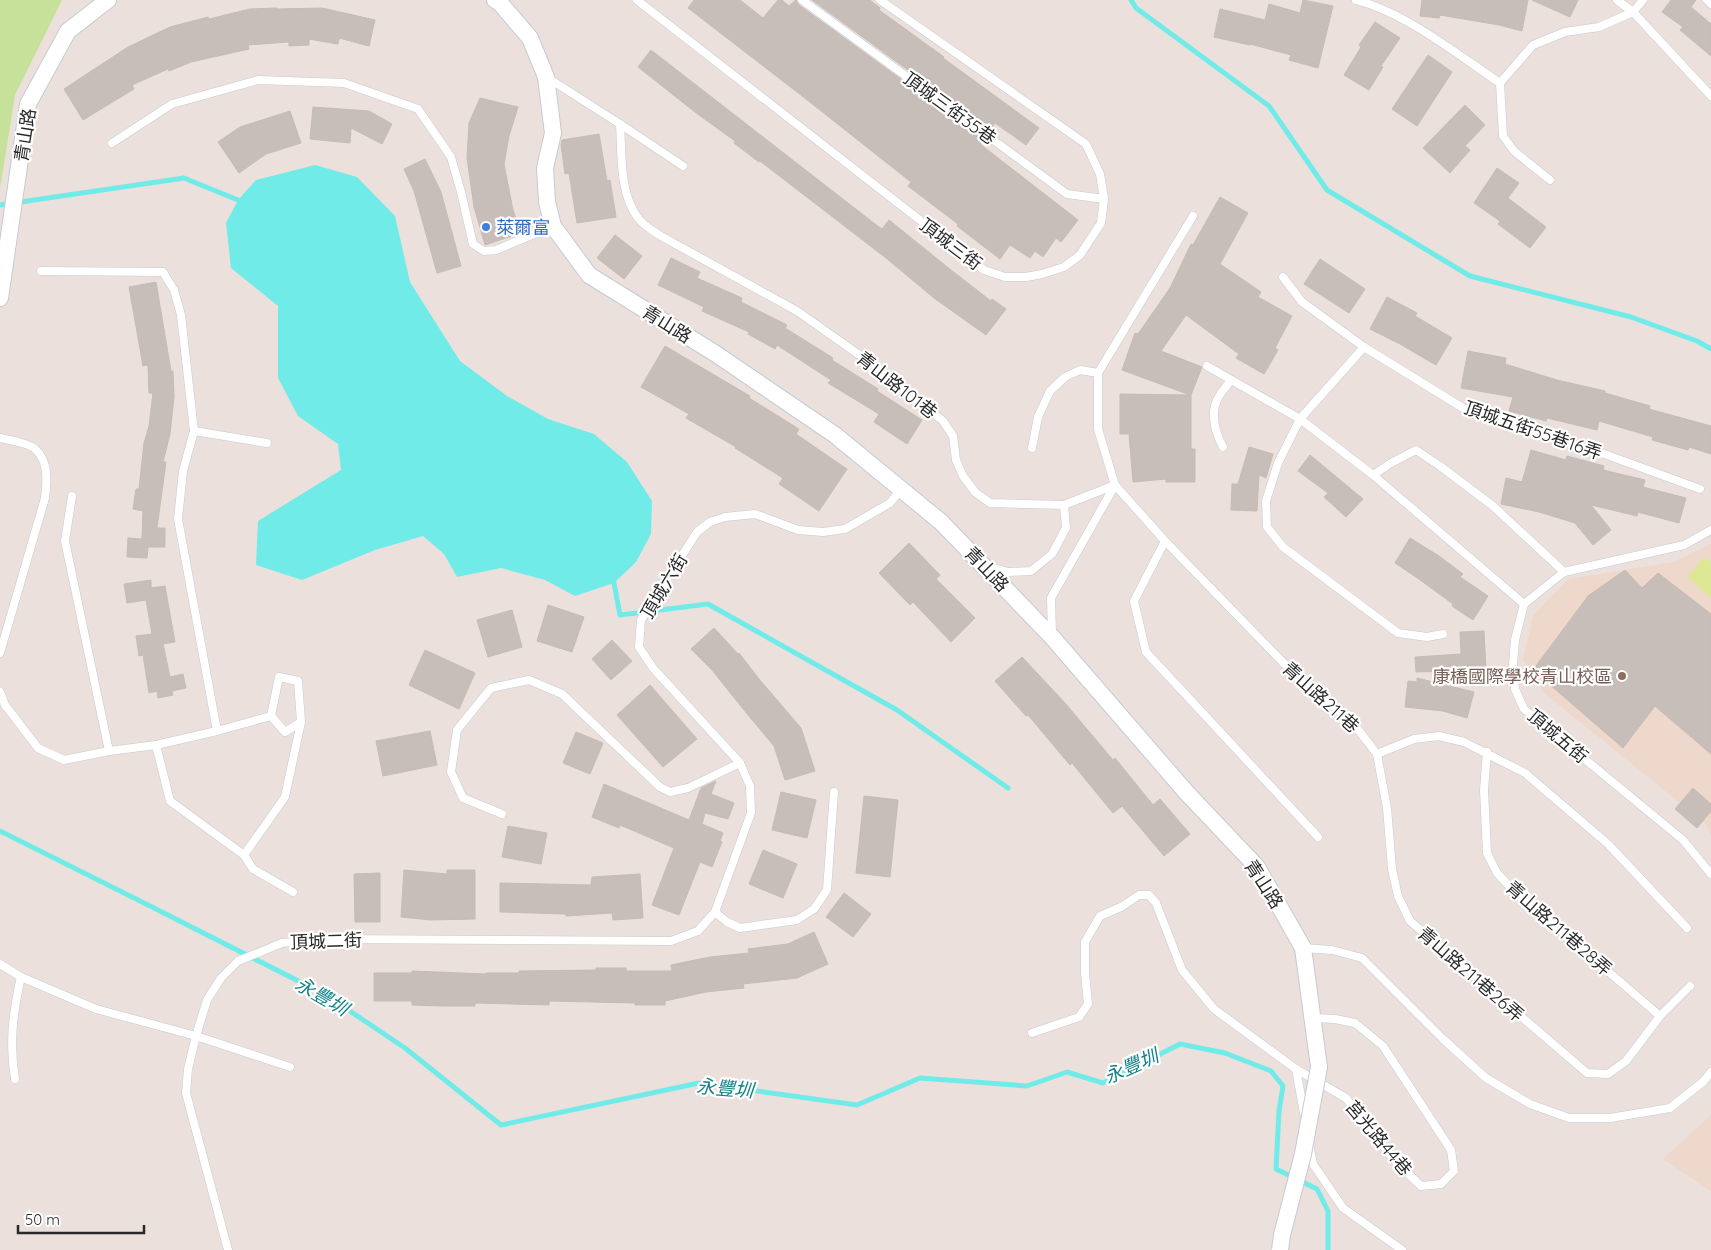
<svg xmlns="http://www.w3.org/2000/svg" width="1711" height="1250" viewBox="0 0 1711 1250" font-family="Quicksand,'Noto Sans TC',sans-serif">
  <style>
    .education { fill: #edd8cb }
    .green { fill: #c6e199 }
    .pitch { fill: #dde895 }
    .water { fill: #71ebe8 }
    .lines { fill: none; stroke-linecap: round; stroke-linejoin: round }
    .stream { stroke: #71ebe8; stroke-width: 5 }
    .building { fill: #c7beba; stroke: #c6bbb5 }
    .service-casing { stroke: #c4cbd3; stroke-width: 9 }
    .minor-casing { stroke: #c4cbd3; stroke-width: 18 }
    .service { stroke: #fff; stroke-width: 8 }
    .minor { stroke: #fff; stroke-width: 16 }
    .minor-bridge-casing { stroke: #c4cbd3; stroke-width: 18; stroke-linecap: butt }
    .minor-bridge { stroke: #fff; stroke-width: 16 }
    .shop-dot { fill: #3f7fe0; stroke: #fff; stroke-width: 2 }
    .education-dot { fill: #8d6e63; stroke: #fff; stroke-width: 2 }
    .labels { text-anchor: middle; dominant-baseline: central; stroke-width: 4.5; stroke-linejoin: round; paint-order: stroke }
    .street-label { font-size: 18px; fill: #292929; stroke: #fff }
    .shop-label { font-size: 18px; fill: #366cbe; stroke: #fff; text-anchor: start }
    .education-label { font-size: 18px; fill: #785e54; stroke: #fff; text-anchor: end }
    .water-label { font-size: 19px; font-style: italic; fill: #118289; stroke: #fff }
  </style>
  <rect width="100%" height="100%" fill="#ebe0dc"/>
  <g class="education">
    <polygon points="1711,544 1711,836 1706,824 1544,693 1523,660 1533,616 1568,579 1674,562"/>
    <polygon points="1711,1115 1711,1191 1663,1159"/>
  </g>
  <polygon class="green" points="0,0 62,0 15,95 0,189"/>
  <polygon class="pitch" points="1704,557 1711,562 1711,598 1687,577"/>
  <polygon class="water" points="315,165 357,177 395,216 410,282 460,361 507,396 548,419 594,434 627,462 652,501 651,534 636,562 614,583 575,596 545,580 501,568 457,577 444,554 423,536 375,550 302,580 256,565 258,521 341,470 338,444 298,416 278,378 278,306 231,268 226,223 238,200 256,180"/>
  <g class="lines">
    <g class="stream">
      <polyline points="1131,0 1136,8 1269,106 1327,190 1470,276 1631,317 1697,341 1711,349"/>
      <polyline points="0,205 184,178 238,200"/>
      <polyline points="614,583 620,615 708,604 897,710 1008,788"/>
      <polyline points="0,831 154,908 326,995 405,1048 501,1125 699,1083 857,1105 920,1078 1027,1086 1067,1072 1103,1083 1180,1044 1225,1053 1271,1071 1283,1086 1279,1111 1276,1169 1317,1189 1328,1211 1328,1250"/>
    </g>
  </g>
  <g class="building">
    <polygon points="694,0 740,0 763,18 778,0 782,0 789,6 796,0 799,5 983,139 980,144 1078,220 1061,242 1056,238 1043,257 1035,251 1030,258 1010,245 1000,259 957,226 958,224 908,186 911,182 806,99 688,8"/>
    <polygon points="812,0 870,0 880,8 879,10 944,57 943,58 1039,128 1026,145 995,123 990,130"/>
    <polygon points="1303,0 1333,6 1318,68 1289,60 1291,55 1250,44 1250,45 1214,37 1220,9 1265,20 1269,4 1300,13"/>
    <polygon points="1422,0 1528,0 1522,31 1499,25 1440,15 1439,18 1420,16"/>
    <polygon points="1532,0 1578,0 1570,17"/>
    <polygon points="1671,0 1696,0 1691,7 1711,24 1711,56 1680,30 1683,27 1662,12"/>
    <polygon points="277,8 277,9 322,8 375,20 369,46 339,38 338,44 309,39 309,45 289,46 289,42 248,45 249,49 191,62 169,71 168,69 132,85 134,89 83,120 64,89 128,47 170,27 208,17 209,19 250,9"/>
    <polygon points="1375,22 1400,38 1381,66 1383,67 1369,90 1344,75 1361,47 1359,45"/>
    <polygon points="651,50 875,224 882,229 889,220 951,270 991,301 992,299 1006,309 986,335 934,298 886,258 760,161 759,162 734,143 735,141 695,112 638,67"/>
    <polygon points="1428,55 1452,72 1417,126 1392,109"/>
    <polygon points="480,98 518,107 509,136 504,164 513,210 521,233 485,245 474,207 467,158 469,123"/>
    <polygon points="1465,105 1485,125 1465,146 1470,150 1450,173 1423,148"/>
    <polygon points="313,107 369,111 392,124 382,144 351,128 350,143 310,139"/>
    <polygon points="290,111 301,143 266,154 239,173 218,142 240,127"/>
    <polygon points="599,134 607,181 610,180 616,217 577,223 569,173 565,174 561,145 562,140"/>
    <polygon points="425,159 441,192 461,266 437,273 414,191 404,169"/>
    <polygon points="1497,168 1519,183 1508,198 1546,227 1530,248 1498,224 1500,221 1474,203"/>
    <polygon points="1220,197 1248,213 1220,264 1261,292 1258,297 1292,316 1275,348 1278,350 1264,374 1236,358 1239,354 1186,315 1161,351 1202,367 1191,395 1191,449 1195,449 1195,482 1166,482 1166,479 1133,482 1129,434 1120,434 1120,394 1190,395 1122,370 1135,333 1138,334 1170,288 1191,244 1193,245"/>
    <polygon points="615,235 642,256 624,279 597,258"/>
    <polygon points="671,258 700,272 697,278 742,298 741,302 787,325 785,328 833,358 832,360 878,389 877,391 922,420 907,444 874,422 879,414 828,383 831,380 777,345 775,349 748,334 749,332 702,311 704,307 658,285"/>
    <polygon points="1320,259 1365,289 1349,313 1304,284"/>
    <polygon points="156,282 171,371 173,371 174,397 170,434 163,462 166,462 157,528 165,528 165,547 148,547 147,558 127,557 128,538 142,539 143,511 133,509 136,489 139,489 144,443 149,426 153,393 149,393 148,365 143,366 129,287"/>
    <polygon points="1387,297 1417,313 1415,316 1452,338 1436,365 1400,344 1370,329"/>
    <polygon points="665,346 750,396 749,398 799,429 796,434 847,469 819,511 779,484 783,478 735,448 736,447 686,418 689,414 641,387"/>
    <polygon points="1468,351 1506,358 1505,364 1557,380 1605,391 1605,393 1650,406 1649,409 1711,426 1711,454 1689,447 1688,450 1652,440 1653,437 1599,421 1597,430 1547,418 1546,421 1509,411 1513,397 1461,388"/>
    <polygon points="1249,447 1273,454 1266,478 1259,475 1257,511 1231,510 1232,484 1238,484"/>
    <polygon points="1531,450 1566,460 1567,456 1604,466 1603,470 1645,480 1643,487 1686,498 1679,523 1638,512 1637,516 1591,505 1611,530 1593,545 1575,523 1539,512 1501,504 1506,478 1522,482"/>
    <polygon points="1310,455 1363,499 1346,517 1324,497 1328,493 1298,471"/>
    <polygon points="1410,538 1439,556 1463,574 1460,577 1488,596 1473,620 1452,606 1453,604 1416,577 1395,563"/>
    <polygon points="909,543 940,575 936,579 975,618 951,642 913,602 910,605 879,573"/>
    <polygon points="1625,570 1642,588 1658,573 1711,614 1711,754 1655,706 1623,748 1533,670 1588,596"/>
    <polygon points="151,580 151,588 165,586 175,642 163,644 170,677 183,674 186,688 172,691 173,695 158,698 157,691 149,693 143,655 139,656 136,636 152,634 146,600 127,603 124,584"/>
    <polygon points="548,605 584,617 572,652 537,641"/>
    <polygon points="512,610 522,647 488,657 477,620"/>
    <polygon points="714,628 738,654 739,653 759,679 801,728 815,771 785,780 774,746 748,715 712,670 691,649"/>
    <polygon points="1484,631 1486,670 1416,672 1415,657 1461,654 1460,632"/>
    <polygon points="612,640 632,661 611,680 592,659"/>
    <polygon points="425,650 475,673 459,709 409,685"/>
    <polygon points="1022,657 1065,703 1113,760 1115,758 1153,805 1160,799 1190,834 1164,856 1122,806 1113,813 1072,763 1070,765 1028,715 1026,716 995,681"/>
    <polygon points="1417,678 1474,692 1467,718 1443,711 1405,707 1408,681 1417,682"/>
    <polygon points="650,685 697,739 663,767 617,715"/>
    <polygon points="430,731 437,765 383,776 376,741"/>
    <polygon points="576,732 603,743 590,774 563,763"/>
    <polygon points="716,781 711,794 734,803 728,819 705,813 702,824 723,833 720,841 722,842 712,867 700,862 679,915 652,905 674,848 620,825 619,828 592,817 604,784 689,820 701,788"/>
    <polygon points="1693,788 1711,804 1711,811 1697,828 1675,809"/>
    <polygon points="781,792 816,800 807,838 772,830"/>
    <polygon points="864,796 898,800 890,877 856,873"/>
    <polygon points="508,826 547,833 541,864 502,857"/>
    <polygon points="763,850 797,864 783,898 749,884"/>
    <polygon points="404,870 447,874 447,870 475,870 475,919 431,920 401,917"/>
    <polygon points="380,873 380,922 355,922 354,874"/>
    <polygon points="640,874 643,918 613,920 612,913 566,916 566,914 500,912 500,883 591,885 592,877"/>
    <polygon points="844,893 871,914 853,937 826,917"/>
    <polygon points="814,932 828,964 797,978 743,984 744,988 706,992 665,1001 665,1005 635,1005 635,1003 549,1001 549,1005 475,1003 475,1006 441,1006 412,1005 412,1001 374,1001 374,973 412,973 412,971 486,974 486,973 519,973 519,971 596,970 596,968 626,968 626,971 672,971 671,965 710,957 749,953 748,949 788,944"/>
  </g>
  <g class="lines">
    <g class="service-casing">
      <g id="service">
        <polyline points="637,0 984,270 1005,277 1026,277 1042,274 1064,267 1080,255 1101,223 1104,199 1100,174 1086,144 880,0"/>
        <polyline points="802,0 1067,194 1104,199"/>
        <path d="M1356 0C1406 13 1458 55 1500 83"/>
        <polyline points="1617,0 1633,12 1711,96"/>
        <polyline points="1707,0 1711,4"/>
        <path d="M548 78 620 124C622 154 619 193 638 218 643 225 652 230 659 235L797 311 875 366 943 421 953 436 956 460 963 476 975 492 990 503 1064 505 1115 485 1098 429V373L1193 216"/>
        <polyline points="620,124 683,166"/>
        <polyline points="112,143 172,104 258,80 344,83 418,109 451,157 461,192 473,244 484,251 496,250 553,226"/>
        <polyline points="1550,180 1514,151 1503,136 1500,83 1533,45 1565,32 1599,27 1633,12 1643,0"/>
        <polyline points="1283,277 1302,302 1364,347 1463,408 1607,455 1700,489"/>
        <polyline points="1364,347 1300,419 1278,463 1266,501 1267,527 1283,547 1398,633 1427,637 1443,634"/>
        <polyline points="1207,366 1300,419 1373,475 1524,604"/>
        <polyline points="194,431 267,443"/>
        <path d="M0 438C9 440 29 443 35 449 49 461 47 482 45 498L0 653"/>
        <path d="M1223 447C1216 434 1210 415 1217 400 1220 393 1227 386 1231 380"/>
        <polyline points="1032,448 1038,417 1050,391 1065,377 1080,370 1098,373"/>
        <polyline points="1373,475 1391,463 1416,450 1440,466 1493,506 1564,572"/>
        <polyline points="72,496 65,541 109,751"/>
        <polyline points="1711,530 1684,545 1564,572 1524,604 1515,640 1513,665 1515,689 1524,709 1683,840 1711,874"/>
        <polyline points="1165,541 1134,601 1146,652 1318,837"/>
        <polyline points="988,566 1008,572 1031,571 1052,554 1066,528 1064,505"/>
        <polyline points="1052,635 1051,598 1115,485 1165,541 1302,682 1349,718 1377,754 1414,739 1439,736 1464,742 1525,773 1608,844 1687,928"/>
        <polyline points="0,692 5,705 38,748 64,760 109,751 156,745 217,731 178,519 183,471 194,431 181,315 174,290 163,272 41,271"/>
        <polyline points="217,731 271,716"/>
        <polyline points="156,745 170,801 244,855 253,869 293,892"/>
        <polyline points="1487,752 1484,790 1487,853 1497,873 1510,887 1660,1016 1690,986"/>
        <polyline points="1377,754 1387,808 1392,869 1398,896 1410,921 1587,1073 1608,1074 1626,1061 1660,1016"/>
        <polyline points="502,814 463,798 451,772 457,730 491,688 529,680 562,694 660,787 670,792 688,788 740,763"/>
        <polyline points="244,855 285,797 301,722 298,681 279,677 271,716 285,732 301,722"/>
        <polyline points="715,912 727,922 740,928 797,920 814,909 827,890 834,792"/>
        <polyline points="1303,948 1332,950 1362,958 1443,1039 1486,1078 1530,1104 1569,1118 1610,1118 1670,1108 1704,1081 1711,1072"/>
        <polyline points="0,964 21,977 96,1009 196,1036 290,1067"/>
        <polyline points="1032,1033 1079,1017 1088,1004 1085,973 1085,942 1100,916 1121,907 1139,895 1149,895 1156,903 1182,970 1214,1009 1296,1069 1346,1098 1395,1161 1421,1186 1441,1184 1454,1171 1451,1150 1383,1046 1355,1023 1335,1019 1313,1018"/>
        <polyline points="1296,1069 1305,1118"/>
        <path d="M15 1079C9 1044 13 1012 21 977"/>
        <polyline points="1309,1144 1313,1164 1343,1208 1402,1250"/>
        <polyline points="228,1250 186,1093 188,1069 196,1036 207,1000 221,978 238,961 282,943 328,939 671,941 698,931 715,912 751,813 750,786 740,763 653,668 639,647 641,620 697,532 710,522 725,517 755,514 798,530 823,532 845,529 890,503 902,488"/>
      </g>
    </g>
    <g class="minor-casing">
      <g id="minor">
        <polyline points="495,0 500,3 530,38 546,77 553,133 545,168 547,202 553,226 589,275 716,354 835,435 941,522 1052,637 1186,792 1257,867 1303,948 1319,1067"/>
        <polyline points="0,298 28,104 68,31 108,0"/>
      </g>
    </g>
    <use href="#service" class="service"/>
    <use href="#minor" class="minor"/>
    <g class="minor-bridge-casing">
      <polyline id="minor-bridge" points="1280,1250 1282,1235 1303,1154 1319,1067"/>
    </g>
    <use href="#minor-bridge" class="minor-bridge"/>
  </g>
  <circle class="shop-dot" cx="486" cy="227" r="5"/>
  <circle class="education-dot" cx="1622" cy="676" r="5"/>
  <g class="labels">
    <g class="street-label">
      <text transform="translate(950 108) rotate(36)">頂城三街35巷</text>
      <text transform="translate(25 135) rotate(-81)">青山路</text>
      <text transform="translate(951 244) rotate(37)">頂城三街</text>
      <text transform="translate(667 324) rotate(32)">青山路</text>
      <text transform="translate(897 385) rotate(38)">青山路101巷</text>
      <text transform="translate(1533 430) rotate(19)">頂城五街55巷16弄</text>
      <text transform="translate(987 569) rotate(46)">青山路</text>
      <text transform="translate(664 586) rotate(-59)">頂城六街</text>
      <text transform="translate(1321 697) rotate(42)">青山路211巷</text>
      <text transform="translate(1558 736) rotate(40)">頂城五街</text>
      <text transform="translate(1264 884) rotate(57)">青山路</text>
      <text transform="translate(1559 928) rotate(41)">青山路211巷28弄</text>
      <text transform="translate(326 941) rotate(-2)">頂城二街</text>
      <text transform="translate(1471 974) rotate(41)">青山路211巷26弄</text>
      <text transform="translate(1379 1138) rotate(50)">莒光路44巷</text>
    </g>
    <g class="shop-label">
      <text x="496" y="227">萊爾富</text>
    </g>
    <g class="education-label">
      <text x="1612" y="676">康橋國際學校青山校區</text>
    </g>
    <g class="water-label">
      <text transform="translate(322 996) rotate(30)">永豐圳</text>
      <text transform="translate(1131 1066) rotate(-24)">永豐圳</text>
      <text transform="translate(725 1088) rotate(5)">永豐圳</text>
    </g>
  </g>
  <path d="M18 1225v8h126v-8" fill="none" stroke="#292929" stroke-width="2.5"/>
  <text x="25" y="1225" font-size="15" fill="#292929" stroke="#ffffff" stroke-width="4" paint-order="stroke">50 m</text>
</svg>
